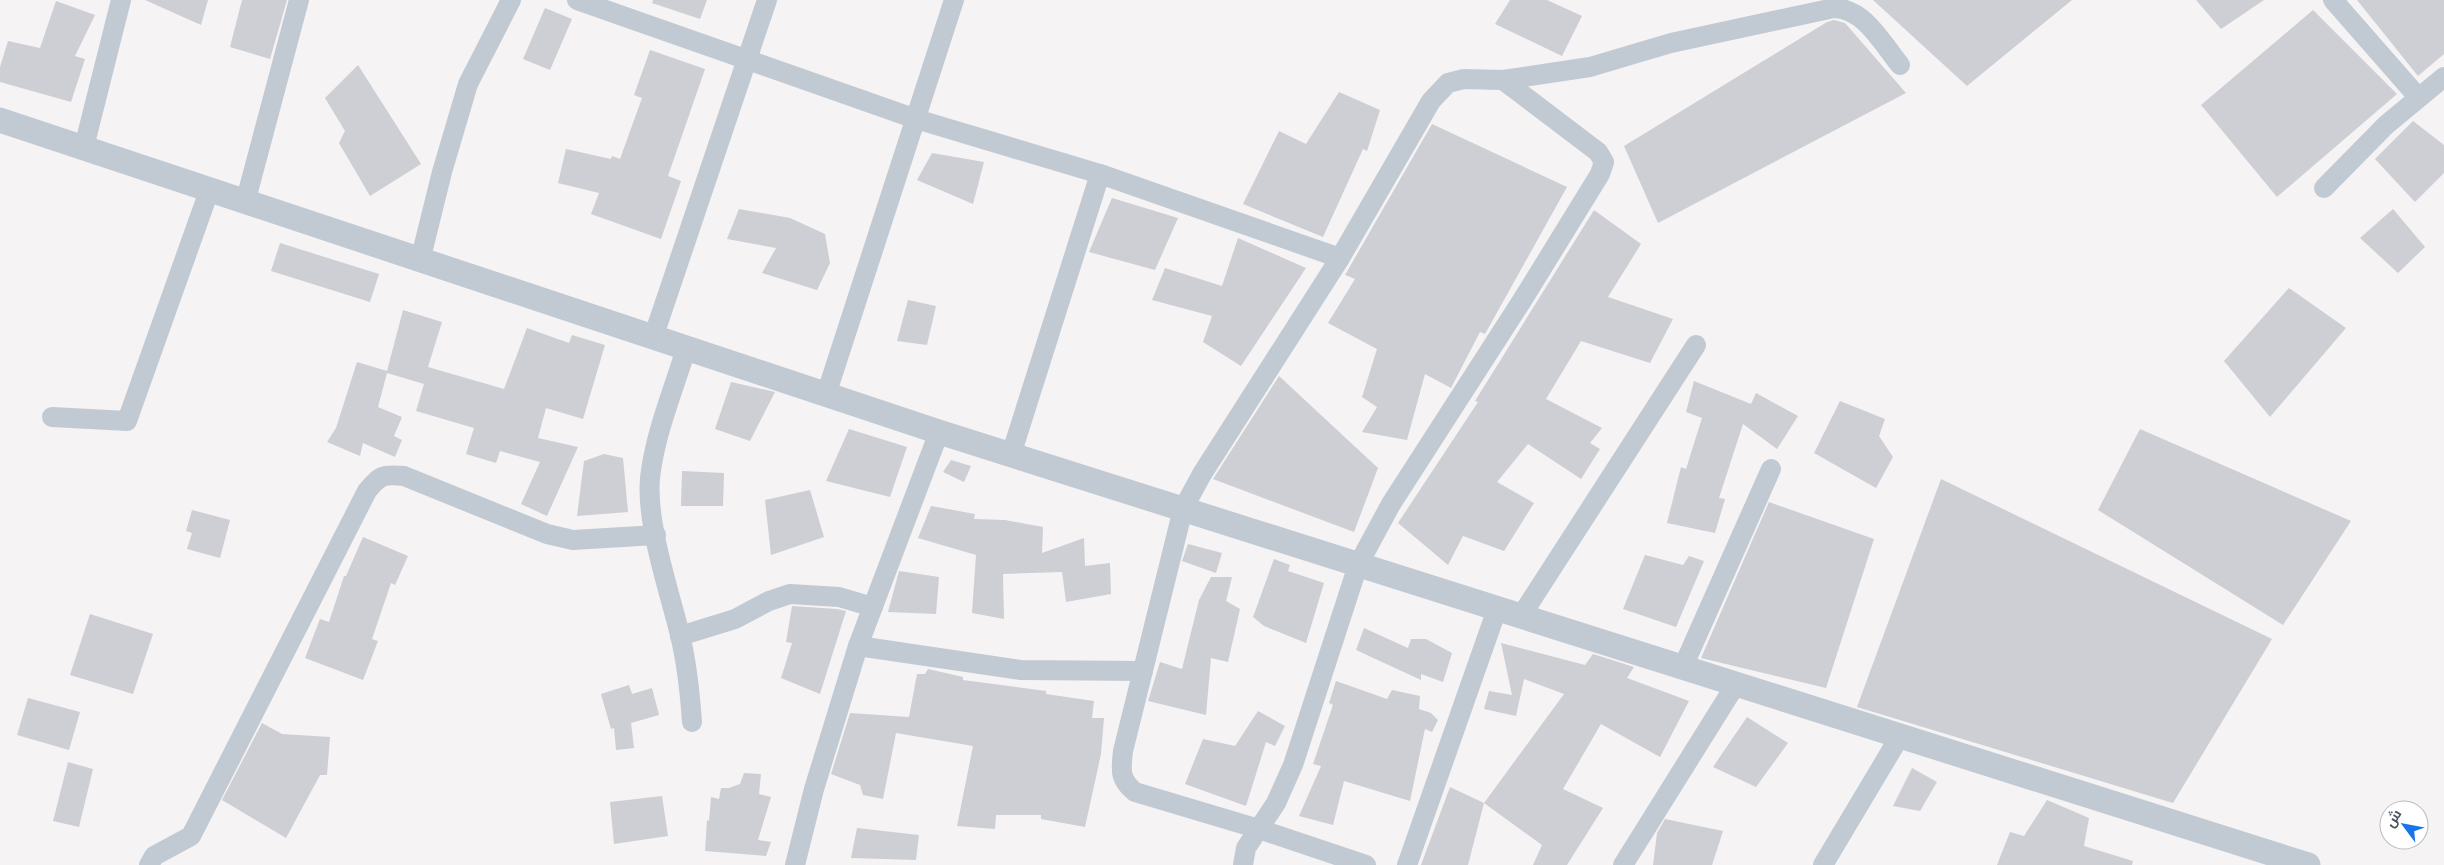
<svg xmlns="http://www.w3.org/2000/svg" width="2444" height="865" viewBox="0 0 2444 865" font-family="Poppins,Cairo,sans-serif">
  <style>
    .building { fill: #cdcfd5 }
    .lines { fill: none; stroke-linecap: round; stroke-linejoin: round }
    .minor { stroke: #c1cad2; stroke-width: 20 }
    .tertiary { stroke: #c1cad2; stroke-width: 25 }
  </style>
  <rect width="100%" height="100%" fill="#f5f3f3"/>
  <g class="building">
    <polygon points="145,0 208,0 201,25"/>
    <polygon points="242,0 287,0 270,59 230,47"/>
    <polygon points="653,0 707,0 700,19 652,3"/>
    <polygon points="1510,0 1547,0 1582,16 1562,56 1495,24"/>
    <polygon points="1873,0 2072,0 1967,86"/>
    <polygon points="2196,0 2264,0 2221,29"/>
    <polygon points="2357,0 2444,0 2444,54 2418,76"/>
    <polygon points="56,1 95,15 75,56 85,59 71,102 0,82 0,67 8,41 40,48"/>
    <polygon points="545,8 572,19 550,70 523,59"/>
    <polygon points="2313,10 2397,94 2277,197 2201,105"/>
    <polygon points="1834,20 1845,23 1906,93 1658,223 1624,146 1827,22"/>
    <polygon points="650,50 705,69 668,176 681,181 661,239 591,214 599,193 558,183 566,149 611,159 612,156 620,159 642,98 634,95"/>
    <polygon points="358,65 421,164 370,196 339,143 345,131 325,98"/>
    <polygon points="1339,92 1380,110 1367,151 1363,149 1323,237 1243,204 1279,131 1306,144"/>
    <polygon points="2413,121 2444,145 2444,173 2415,202 2375,159"/>
    <polygon points="1432,124 1567,187 1485,334 1480,332 1451,388 1425,374 1407,440 1362,432 1377,407 1362,397 1377,349 1328,323 1355,279 1345,275"/>
    <polygon points="932,153 984,162 973,204 917,180"/>
    <polygon points="1112,198 1178,218 1155,270 1089,252"/>
    <polygon points="739,209 790,218 825,234 830,263 817,290 762,273 776,248 727,239"/>
    <polygon points="2393,209 2425,247 2398,273 2360,238"/>
    <polygon points="1594,210 1641,244 1608,297 1673,319 1650,363 1581,341 1546,399 1602,428 1590,443 1600,449 1581,479 1528,444 1497,482 1534,503 1504,551 1463,536 1448,565 1398,523 1478,402 1475,401"/>
    <polygon points="1238,238 1306,268 1241,366 1203,342 1212,316 1152,300 1165,268 1222,286"/>
    <polygon points="280,243 379,274 370,302 271,271"/>
    <polygon points="2289,288 2346,328 2270,417 2224,361"/>
    <polygon points="908,300 936,306 927,345 897,341"/>
    <polygon points="403,310 442,322 428,367 504,389 527,328 569,343 572,335 605,345 583,419 546,408 538,438 578,447 547,516 521,504 540,462 500,451 496,463 466,454 474,428 416,411 424,384 387,373 378,407 402,417 394,436 402,440 395,457 363,443 360,456 327,442 336,428 357,362 387,371"/>
    <polygon points="1279,376 1378,468 1354,532 1213,479"/>
    <polygon points="1694,381 1751,404 1756,393 1798,416 1777,449 1743,424 1719,498 1725,499 1715,533 1667,523 1681,467 1686,469 1702,418 1686,412"/>
    <polygon points="731,382 775,392 750,441 715,429"/>
    <polygon points="1840,401 1885,419 1879,436 1893,457 1876,488 1814,453"/>
    <polygon points="849,429 907,447 890,497 826,481"/>
    <polygon points="2140,429 2351,521 2283,625 2098,510"/>
    <polygon points="604,454 623,458 628,512 577,516 584,461"/>
    <polygon points="951,460 971,466 964,482 943,472"/>
    <polygon points="682,471 724,473 723,506 681,506"/>
    <polygon points="1941,479 2272,639 2173,803 1857,707"/>
    <polygon points="810,490 824,537 771,555 765,500"/>
    <polygon points="1769,502 1874,539 1826,688 1701,658"/>
    <polygon points="931,506 975,514 974,519 1005,520 1043,527 1042,553 1084,538 1085,566 1110,563 1111,594 1066,602 1062,572 1003,574 1004,619 972,613 976,555 918,538"/>
    <polygon points="192,510 230,520 220,558 187,549 192,533 186,531"/>
    <polygon points="363,537 408,556 395,585 391,583 372,639 378,641 363,680 305,658 320,619 329,622 344,576 346,576"/>
    <polygon points="1188,544 1222,553 1216,573 1182,561"/>
    <polygon points="1645,555 1683,565 1689,556 1704,561 1676,627 1623,609"/>
    <polygon points="1274,559 1290,565 1288,571 1324,583 1306,643 1264,626 1253,617"/>
    <polygon points="899,571 939,577 936,614 888,612"/>
    <polygon points="1211,577 1232,577 1226,601 1240,609 1228,662 1211,658 1206,715 1148,701 1160,662 1182,669 1199,600"/>
    <polygon points="792,606 837,609 846,611 820,694 781,678 792,643 786,642"/>
    <polygon points="90,614 153,634 133,694 70,675"/>
    <polygon points="1364,628 1408,648 1411,639 1426,639 1452,653 1443,682 1421,674 1421,680 1356,650"/>
    <polygon points="1501,643 1585,665 1593,654 1634,667 1627,678 1689,701 1660,757 1601,724 1563,789 1603,808 1567,865 1533,865 1542,845 1484,803 1564,694 1524,679 1516,716 1484,709 1489,691 1512,695"/>
    <polygon points="928,669 963,677 963,680 1046,691 1046,694 1094,701 1092,718 1104,718 1101,754 1085,827 1041,819 1041,815 996,815 995,829 957,826 973,746 896,733 883,799 863,795 860,785 831,774 850,713 909,717 917,674 925,674"/>
    <polygon points="1336,681 1387,699 1392,690 1420,696 1419,709 1431,713 1438,720 1432,732 1425,729 1410,801 1344,781 1333,825 1299,816 1321,766 1313,764 1333,705 1329,703"/>
    <polygon points="629,685 632,694 652,688 659,715 631,723 634,748 616,750 614,728 611,729 601,694"/>
    <polygon points="28,698 80,712 69,750 17,735"/>
    <polygon points="1258,711 1285,726 1275,746 1266,742 1246,806 1185,784 1203,739 1235,746"/>
    <polygon points="1747,717 1788,743 1756,787 1713,767"/>
    <polygon points="262,723 282,734 330,737 327,775 320,775 286,838 222,800"/>
    <polygon points="68,762 93,769 79,827 53,821"/>
    <polygon points="1912,768 1937,782 1920,811 1893,806"/>
    <polygon points="744,773 761,774 759,794 771,797 758,840 771,842 766,856 705,851 707,820 709,821 711,797 719,799 721,788 729,788 740,784"/>
    <polygon points="1450,787 1484,803 1468,865 1421,865"/>
    <polygon points="662,796 668,836 614,844 610,802"/>
    <polygon points="2047,800 2089,818 2084,846 2133,861 2132,865 1997,865 2010,832 2024,836"/>
    <polygon points="1665,819 1723,831 1712,865 1653,865 1657,833"/>
    <polygon points="857,828 919,835 916,860 851,858"/>
  </g>
  <g class="lines">
    <g class="minor">
      <polyline points="577,0 916,119 1100,174 1340,258"/>
      <polyline points="2333,0 2418,97"/>
      <polyline points="84,147 121,0"/>
      <polyline points="2324,188 2386,125 2444,77"/>
      <polyline points="245,203 299,0"/>
      <polyline points="420,261 442,172 468,84 511,0"/>
      <polyline points="653,338 767,0"/>
      <path d="M686 349C674 388 657 429 651 470 643 516 669 589 680 635 687 664 690 693 692 722"/>
      <polyline points="826,395 954,0"/>
      <polyline points="52,417 127,421 209,191"/>
      <polyline points="1011,455 1100,174"/>
      <polyline points="1521,616 1696,345"/>
      <polyline points="680,636 735,619 769,601 790,594 839,597 873,607"/>
      <polyline points="858,646 1021,670 1143,671"/>
      <polyline points="1683,667 1771,469"/>
      <path d="M149 865 154 856 191 836 367 491C380 475 383 474 404 476L547 534 573 540 656 535"/>
      <polyline points="795,865 814,789 858,646 939,432"/>
      <polyline points="1243,865 1246,848 1276,803 1293,765 1358,565 1391,504 1523,299 1600,174 1604,162 1598,152 1503,80"/>
      <path d="M1366 865 1259 829 1135 792C1119 779 1121 770 1123 751L1183 509 1202 474 1340 258 1431 101 1448 83 1464 79 1503 80 1590 67 1671 43 1834 8C1865 9 1882 43 1900 65"/>
      <polyline points="1407,865 1497,609"/>
      <polyline points="1623,865 1736,684"/>
      <polyline points="1823,865 1900,736"/>
    </g>
    <polyline class="tertiary" points="0,120 939,432 2308,865"/>
  </g>
  <g transform="translate(2404 825) rotate(302)"><circle r="24" fill="#ffffff" stroke="#b7bbc0"/>
  <path d="M0-4L9 19L0 12L-9 19Z" fill="#1a73e8"/>
  <text y="-8" font-size="14" font-weight="bold" text-anchor="middle" fill="#4a5661">ش</text>
  </g>
</svg>
